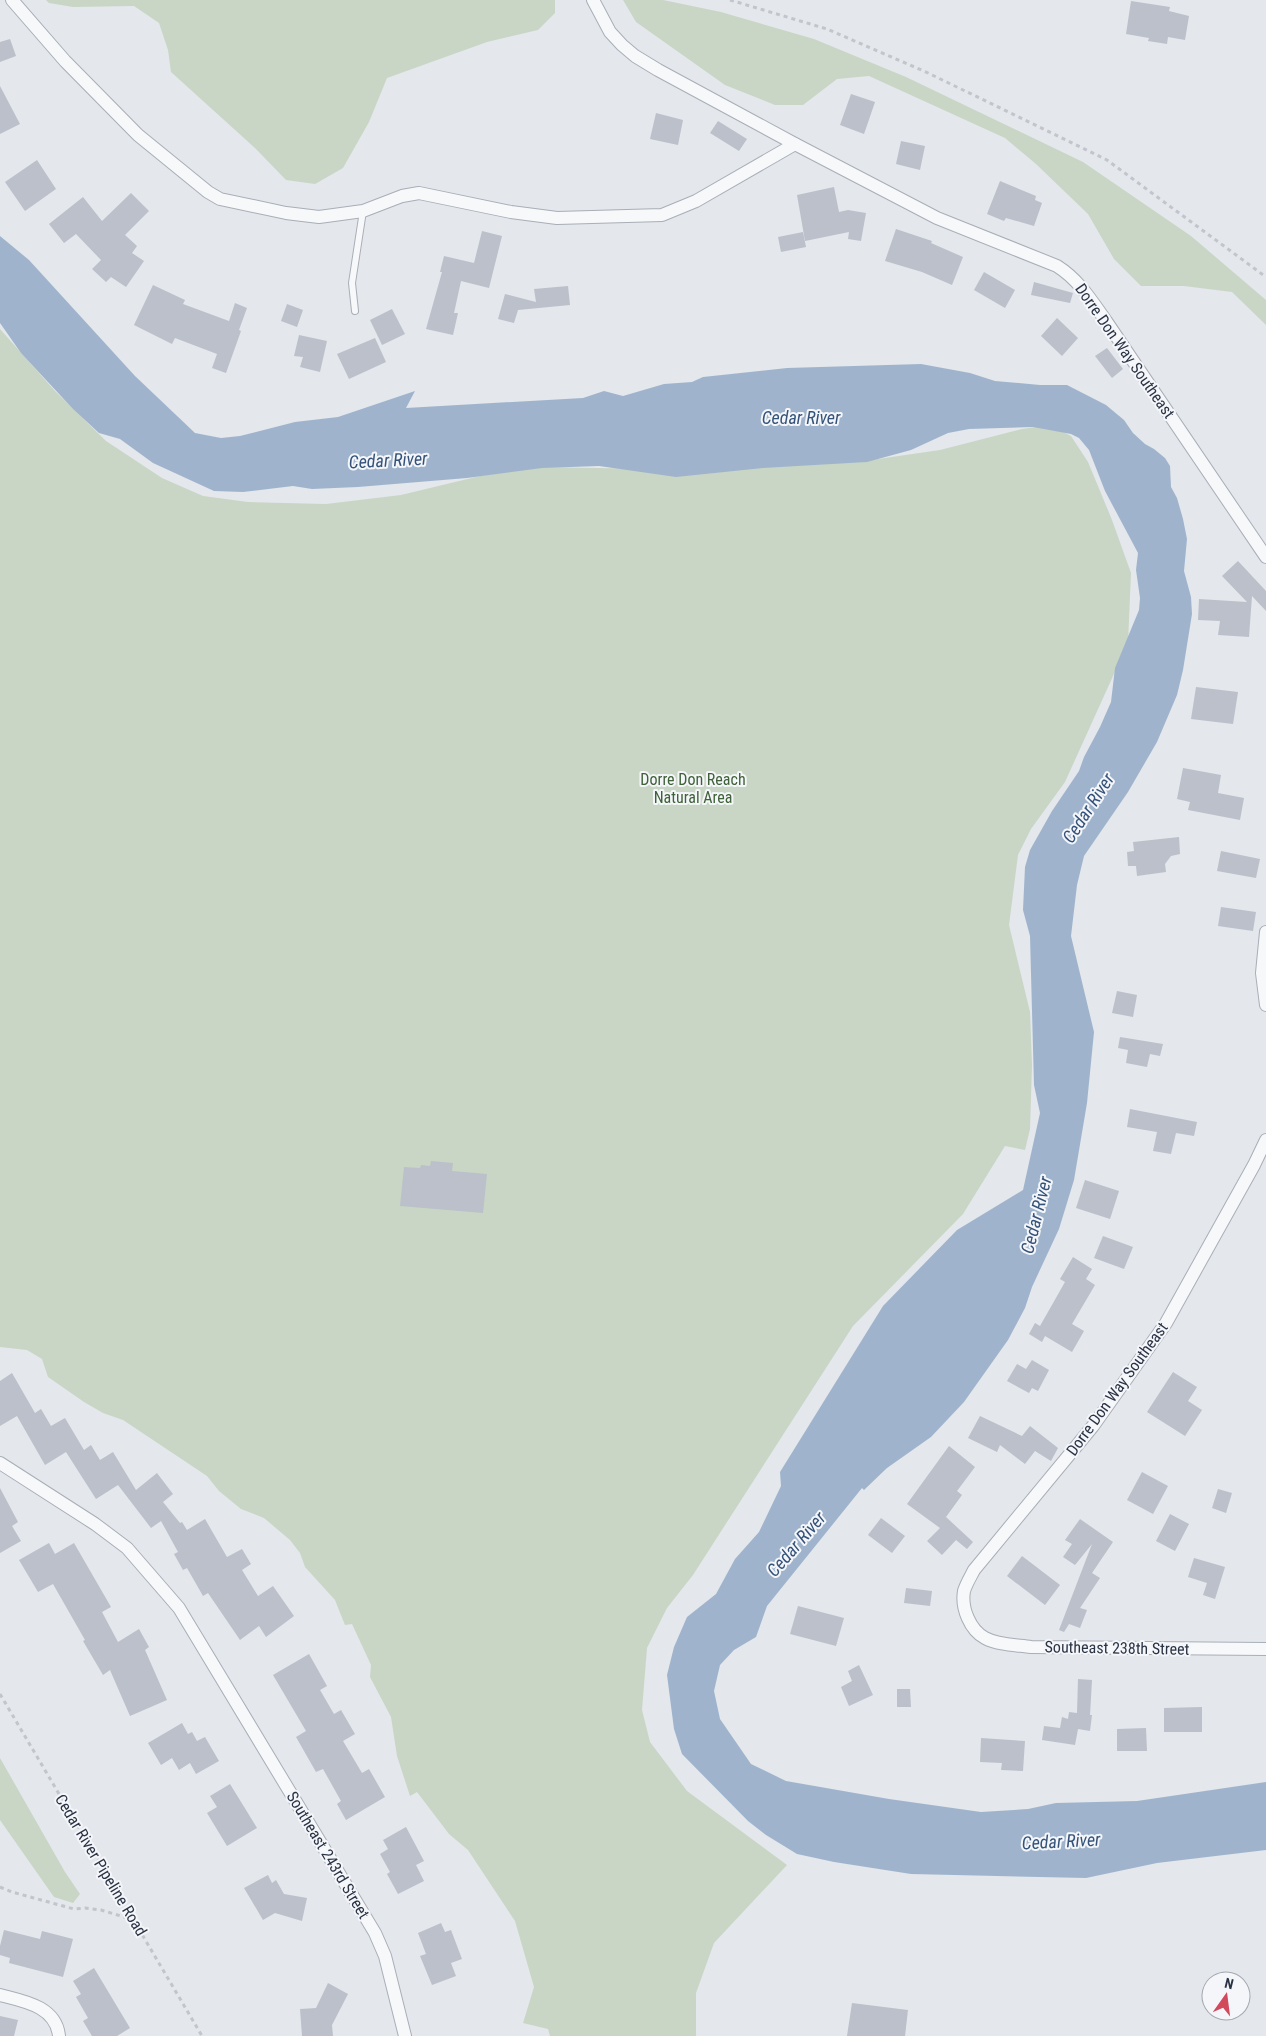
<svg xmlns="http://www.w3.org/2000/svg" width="1266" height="2036" viewBox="0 0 1266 2036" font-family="'Roboto Condensed',sans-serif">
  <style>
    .green { fill: #c9d6c5 }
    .water { fill: #9fb4cc }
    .building { fill: #bbc0ca }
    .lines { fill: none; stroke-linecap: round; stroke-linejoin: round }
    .service-casing { stroke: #a9aeb7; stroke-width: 8 }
    .minor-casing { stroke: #a9aeb7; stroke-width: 14 }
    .path { stroke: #c2c5cb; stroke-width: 3; stroke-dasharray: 4 4; stroke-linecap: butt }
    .service { stroke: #f7f8fa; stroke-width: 6 }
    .minor { stroke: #f7f8fa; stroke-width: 12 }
    .labels { text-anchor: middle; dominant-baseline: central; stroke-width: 4; stroke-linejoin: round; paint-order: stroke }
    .street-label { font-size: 16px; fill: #2b3445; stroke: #f4f6f9 }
    .park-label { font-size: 16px; fill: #3f6138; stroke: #f4f6f9 }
    .water-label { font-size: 18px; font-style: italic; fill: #34527a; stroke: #f4f6f9 }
  </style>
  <rect width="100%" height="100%" fill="#e4e7ec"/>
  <g class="green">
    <polygon points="46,0 555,0 555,13 538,30 487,42 387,78 369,122 343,168 315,184 286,180 255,148 171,72 168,50 159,23 134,6 73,7 49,3"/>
    <polygon points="623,0 663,0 721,12 814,39 906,77 1083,162 1191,236 1266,300 1266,325 1232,292 1184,286 1141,286 1114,259 1088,214 1036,164 1005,138 869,76 837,79 803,105 775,105 725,85 636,22"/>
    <polygon points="0,329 55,391 106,441 162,478 203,496 248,502 326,504 401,495 480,476 541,467 655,469 864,461 940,450 1022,429 1049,425 1071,436 1088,462 1112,520 1131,573 1128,643 1065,782 1031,829 1018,855 1009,925 1030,1012 1032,1065 1030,1129 1025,1150 1005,1146 963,1214 853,1326 693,1575 667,1608 647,1648 642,1710 650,1742 687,1791 787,1865 714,1943 696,1993 696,2036 550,2036 548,2029 523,2023 534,1987 515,1921 468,1850 449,1834 417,1792 410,1796 397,1756 391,1717 370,1677 371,1665 352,1624 345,1625 335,1600 305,1567 300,1553 290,1540 264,1518 241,1509 219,1491 207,1476 123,1420 103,1413 84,1402 48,1377 42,1359 27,1350 0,1347"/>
    <polygon points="0,1758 65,1872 80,1894 73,1903 54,1897 0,1820"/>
  </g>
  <polygon class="water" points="0,236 29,260 135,376 195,433 221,438 240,436 295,422 338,417 415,391 406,408 583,398 604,391 623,396 664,384 692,382 703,377 787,368 921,364 970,373 995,381 1040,385 1067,385 1106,405 1124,420 1133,433 1145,444 1154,449 1165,458 1170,466 1171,487 1177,498 1183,519 1187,539 1184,571 1191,597 1192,614 1183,670 1177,695 1157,742 1128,792 1084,856 1077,885 1071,936 1094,1032 1087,1103 1074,1180 1059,1229 1032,1287 1025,1308 1008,1340 964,1402 931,1437 887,1468 864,1490 862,1488 767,1606 756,1637 734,1650 720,1665 714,1691 720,1719 751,1764 786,1781 889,1799 981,1812 1028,1809 1056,1803 1137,1801 1266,1782 1266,1850 1157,1863 1086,1878 911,1874 834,1862 797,1854 766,1835 748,1821 682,1754 674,1729 667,1675 674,1647 687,1617 716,1594 735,1559 759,1532 781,1486 780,1472 883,1306 957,1230 1023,1190 1040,1113 1034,1085 1030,936 1023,910 1025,867 1030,850 1052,811 1079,771 1084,757 1100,727 1111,702 1115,668 1139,610 1140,598 1136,570 1138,553 1105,491 1089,450 1079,438 1071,434 1033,427 969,429 948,433 911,450 867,462 763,468 676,477 599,466 542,468 467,478 358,487 312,489 293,486 243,492 214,491 153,463 120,439 99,433 73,409 21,353 0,323"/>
  <g class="building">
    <polygon points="1131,1 1170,7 1169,11 1189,16 1185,40 1168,37 1167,44 1148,41 1149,38 1126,34"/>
    <polygon points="10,39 16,56 0,62 0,42"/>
    <polygon points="0,86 20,124 0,134"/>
    <polygon points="851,94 875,102 864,134 840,125"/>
    <polygon points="656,113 683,120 678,145 650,139"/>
    <polygon points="718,121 747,139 739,151 710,133"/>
    <polygon points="901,141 925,146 920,170 896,164"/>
    <polygon points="37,160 56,189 25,211 5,182"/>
    <polygon points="1000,181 1036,196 1035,200 1042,203 1034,226 1006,218 1004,221 987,214"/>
    <polygon points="834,187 839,212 848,210 866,213 861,241 848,239 849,232 805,241 797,195"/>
    <polygon points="131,193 149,211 125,235 137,246 132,253 144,261 126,287 111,277 106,282 92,269 101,260 76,234 64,243 49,224 83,197 102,221"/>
    <polygon points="896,229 932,241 931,243 963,257 952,285 922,272 885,261"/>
    <polygon points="482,231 502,236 489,288 461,281 454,313 458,313 453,335 426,329 442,272 440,272 444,256 474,263"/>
    <polygon points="803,232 806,247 781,252 778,237"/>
    <polygon points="984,272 1015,290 1005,308 974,290"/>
    <polygon points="1034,282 1073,293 1070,303 1031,295"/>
    <polygon points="153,285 185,300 183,304 229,321 235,303 247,308 239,330 241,331 226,373 212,368 217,354 175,338 172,344 134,325"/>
    <polygon points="568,286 570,305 518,310 514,323 498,319 505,294 536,302 534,289"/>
    <polygon points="287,304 303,310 297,327 281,321"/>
    <polygon points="392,309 405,334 382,345 370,320"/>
    <polygon points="1057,318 1078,338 1062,356 1041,336"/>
    <polygon points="299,335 327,341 320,372 300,367 303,357 294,356"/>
    <polygon points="375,338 386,362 349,379 337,354"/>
    <polygon points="1107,348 1123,369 1112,378 1095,356"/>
    <polygon points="1238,561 1266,591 1266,611 1252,596 1249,637 1218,635 1220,621 1198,620 1199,599 1247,602 1222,576"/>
    <polygon points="1196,687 1238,692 1233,724 1191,719"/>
    <polygon points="1183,768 1221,775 1218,793 1244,798 1240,820 1188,810 1190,802 1177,799"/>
    <polygon points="1179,837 1180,854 1171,856 1165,864 1166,872 1137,876 1136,866 1128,866 1127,852 1134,851 1133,842"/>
    <polygon points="1221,851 1260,859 1256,878 1217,871"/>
    <polygon points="1221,907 1256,912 1253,931 1218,926"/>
    <polygon points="1117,991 1137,995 1133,1017 1112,1013"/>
    <polygon points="1120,1037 1163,1044 1160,1056 1150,1054 1147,1067 1126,1063 1128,1050 1118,1048"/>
    <polygon points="1130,1109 1197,1122 1194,1136 1176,1133 1171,1154 1153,1151 1157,1132 1127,1127"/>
    <polygon points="431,1161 453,1163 452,1171 487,1174 483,1213 400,1206 404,1167 420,1168 421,1165 430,1166"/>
    <polygon points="1085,1180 1119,1191 1110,1219 1076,1208"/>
    <polygon points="1103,1236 1133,1247 1124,1269 1094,1258"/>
    <polygon points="1073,1257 1092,1269 1086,1279 1095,1285 1072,1324 1084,1331 1072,1352 1045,1336 1042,1342 1029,1334 1035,1323 1040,1326 1065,1282 1060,1279"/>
    <polygon points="1032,1360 1049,1370 1038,1391 1032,1388 1029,1393 1007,1381 1017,1364 1026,1369"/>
    <polygon points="1173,1372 1197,1387 1188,1401 1202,1410 1185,1436 1147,1412"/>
    <polygon points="12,1373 35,1413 41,1409 51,1426 65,1418 84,1450 91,1445 100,1460 113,1452 136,1490 157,1473 173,1494 163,1502 180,1523 182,1522 187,1530 205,1519 227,1557 242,1549 251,1564 242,1570 258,1596 273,1586 294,1616 266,1637 259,1626 240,1640 208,1593 203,1596 187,1568 183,1570 174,1554 178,1552 161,1521 151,1528 118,1485 96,1499 66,1452 45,1465 17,1416 0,1426 0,1381"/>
    <polygon points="980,1416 1022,1436 1030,1426 1058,1448 1051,1461 1035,1451 1025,1464 1000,1445 997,1452 968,1438"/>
    <polygon points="949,1446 975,1467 957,1491 962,1495 946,1517 973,1542 967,1549 956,1540 942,1555 927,1541 940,1528 907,1504"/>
    <polygon points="1142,1472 1168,1486 1153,1514 1127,1500"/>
    <polygon points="0,1488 18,1522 12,1526 21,1541 0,1553"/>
    <polygon points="1218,1489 1232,1493 1226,1513 1212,1508"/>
    <polygon points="1170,1514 1189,1524 1175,1551 1156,1541"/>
    <polygon points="881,1518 905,1536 892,1553 868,1535"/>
    <polygon points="1080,1519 1113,1542 1092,1573 1100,1578 1080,1608 1087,1610 1080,1628 1069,1624 1064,1632 1059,1630 1092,1544 1075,1565 1063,1557 1072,1544 1065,1540"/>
    <polygon points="49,1543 55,1554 74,1543 111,1607 102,1612 118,1642 139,1629 149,1647 145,1650 167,1700 130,1716 110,1670 103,1675 83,1641 85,1640 53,1584 38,1592 19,1560"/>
    <polygon points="1022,1556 1060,1585 1045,1605 1007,1576"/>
    <polygon points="1194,1558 1225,1567 1215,1599 1203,1595 1207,1583 1188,1577"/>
    <polygon points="906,1588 932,1591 930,1606 904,1603"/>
    <polygon points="798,1606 844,1618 836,1646 790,1634"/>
    <polygon points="309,1654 327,1686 320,1690 334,1714 341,1710 355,1734 343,1741 362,1773 369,1769 385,1797 346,1820 337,1804 341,1801 323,1769 316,1772 296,1737 306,1731 273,1675"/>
    <polygon points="859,1665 873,1695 849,1706 841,1687 852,1681 848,1671"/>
    <polygon points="1078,1679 1092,1680 1090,1715 1092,1715 1090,1731 1078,1729 1075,1745 1042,1740 1044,1726 1060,1728 1062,1717 1068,1719 1069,1712 1077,1713"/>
    <polygon points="897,1689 910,1689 911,1707 897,1707"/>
    <polygon points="1202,1707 1202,1732 1164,1732 1164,1708"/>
    <polygon points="182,1723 188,1734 192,1732 197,1741 205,1737 219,1761 196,1774 190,1763 179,1770 172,1758 161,1765 148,1743"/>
    <polygon points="1146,1728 1147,1751 1117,1751 1117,1729"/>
    <polygon points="981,1738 1025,1741 1023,1771 1001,1770 1002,1763 980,1762"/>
    <polygon points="230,1784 257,1828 227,1846 207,1813 217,1807 210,1796"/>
    <polygon points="406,1827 424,1861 416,1865 424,1881 398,1894 387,1874 390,1872 380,1854 388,1849 383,1840"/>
    <polygon points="268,1875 272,1883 276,1880 284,1894 307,1898 302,1921 275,1913 263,1920 244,1888"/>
    <polygon points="441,1923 445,1932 451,1930 462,1959 451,1963 456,1976 432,1985 420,1956 426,1954 418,1933"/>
    <polygon points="4,1930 40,1939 42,1931 73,1939 63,1977 9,1963 10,1958 0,1955 0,1946"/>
    <polygon points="94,1968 130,2028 117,2036 92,2036 83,2021 88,2018 76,1997 81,1994 73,1981"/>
    <polygon points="328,1983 348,1994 332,2025 333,2036 302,2036 300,2009 316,2008"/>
    <polygon points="852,2003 908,2010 905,2036 847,2036"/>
    <polygon points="0,2016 18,2020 14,2036 0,2036"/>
  </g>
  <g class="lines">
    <g class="service-casing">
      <polyline id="service" points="355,311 352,283 363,211"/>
    </g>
    <g class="minor-casing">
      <g id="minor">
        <polyline points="12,0 65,61 138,135 208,192 220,199 286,213 319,217 363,211 402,196 419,193 511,212 557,218 662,215 696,201 795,144"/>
        <path d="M593 0 610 32 622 45 635 56 658 70 795 144 937 218 1057 266C1079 280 1091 300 1106 321L1266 557"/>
        <polyline points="1266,932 1262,973 1266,1005"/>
        <path d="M1266 1140 1254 1165 1166 1323 1093 1426 974 1570C971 1576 966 1584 964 1591 961 1608 970 1630 985 1638 998 1645 1016 1645 1031 1647L1266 1649"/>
        <polyline points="0,1463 95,1524 127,1548 179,1608 375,1933 385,1956 405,2036"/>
        <path d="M0 1995C23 2001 56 2006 59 2036"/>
      </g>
    </g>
    <g class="path">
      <polyline points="730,0 827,29 926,72 1107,160 1266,277"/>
      <polyline points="0,1694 202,2036"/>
      <polyline points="0,1887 12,1892 74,1909 85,1908 101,1910 134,1920"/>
    </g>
    <use href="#service" class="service"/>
    <use href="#minor" class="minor"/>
  </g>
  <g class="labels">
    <g class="street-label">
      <text transform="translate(1125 351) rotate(55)">Dorre Don Way Southeast</text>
      <text transform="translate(1117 1389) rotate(-54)">Dorre Don Way Southeast</text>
      <text transform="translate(1117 1648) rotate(1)">Southeast 238th Street</text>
      <text transform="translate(328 1855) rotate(59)">Southeast 243rd Street</text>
      <text transform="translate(101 1865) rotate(59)">Cedar River Pipeline Road</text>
    </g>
    <g class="park-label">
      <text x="693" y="779">Dorre Don Reach<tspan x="693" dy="18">Natural Area</tspan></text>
    </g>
    <g class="water-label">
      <text x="801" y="417">Cedar River</text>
      <text transform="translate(388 460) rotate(-3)">Cedar River</text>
      <text transform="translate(1088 808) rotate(-57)">Cedar River</text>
      <text transform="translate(1036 1215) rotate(-76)">Cedar River</text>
      <text transform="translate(796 1544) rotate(-49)">Cedar River</text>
      <text transform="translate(1061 1841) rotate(-3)">Cedar River</text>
    </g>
  </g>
  <g transform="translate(1226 1996) rotate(14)"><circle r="24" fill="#f4f6f9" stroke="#a4a8b1"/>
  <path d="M0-4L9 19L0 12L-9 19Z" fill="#d1495b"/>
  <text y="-8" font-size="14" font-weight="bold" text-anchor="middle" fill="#2b3445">N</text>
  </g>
</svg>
